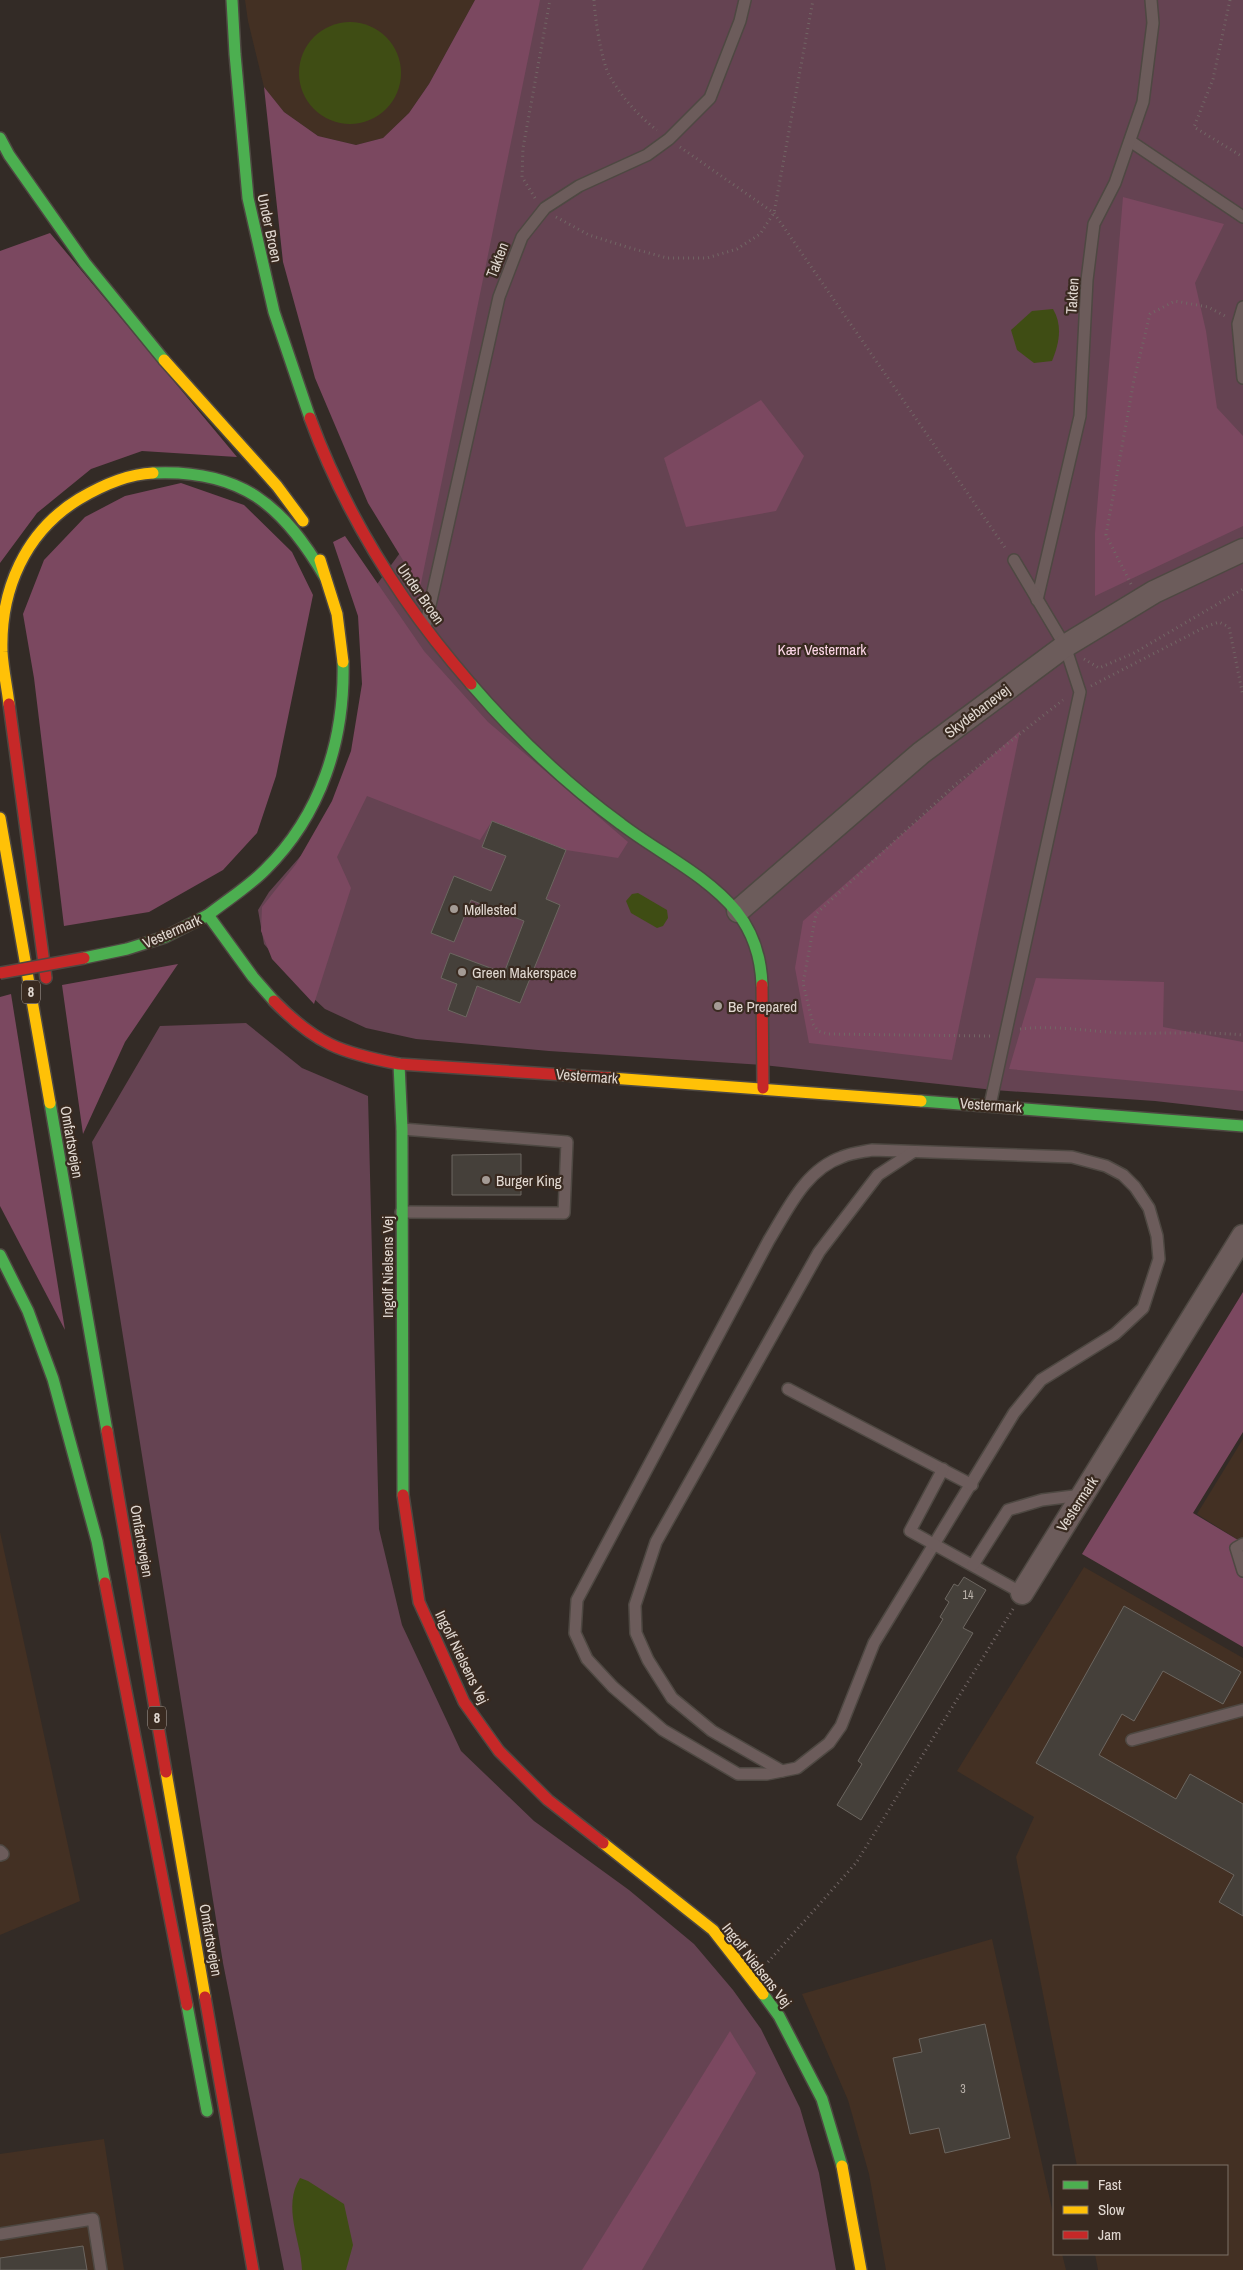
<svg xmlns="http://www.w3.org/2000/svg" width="1243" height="2270" viewBox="0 0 1243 2270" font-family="'Archivo Narrow',sans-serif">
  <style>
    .built { fill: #433023 }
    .green { fill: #654352 }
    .forest { fill: #7b4860 }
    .water { fill: #3f4d14 }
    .building { fill: #45403a; stroke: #6c6660 }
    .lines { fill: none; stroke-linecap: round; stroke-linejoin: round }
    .lane-casing { stroke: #4e4842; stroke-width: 14 }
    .street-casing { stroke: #4e4842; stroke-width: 25 }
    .fast-casing { stroke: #4e4842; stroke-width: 14 }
    .slow-casing { stroke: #4e4842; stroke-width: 14 }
    .jam-casing { stroke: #4e4842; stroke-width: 14 }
    .path { stroke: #726665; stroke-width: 3; stroke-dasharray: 1 4; stroke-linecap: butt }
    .lane { stroke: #6c5c5b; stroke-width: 11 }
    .street { stroke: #6c5c5b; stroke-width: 22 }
    .fast { stroke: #4caf50; stroke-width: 11 }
    .slow { stroke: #ffc107; stroke-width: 11 }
    .jam { stroke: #c62828; stroke-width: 11 }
    .jam-bridge-casing { stroke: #4e4842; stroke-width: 14; stroke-linecap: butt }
    .jam-bridge { stroke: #c62828; stroke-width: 11 }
    .poi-dot { fill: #a49b95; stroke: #392a20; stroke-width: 2 }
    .labels { text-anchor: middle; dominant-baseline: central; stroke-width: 4.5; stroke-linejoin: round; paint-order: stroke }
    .number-label { font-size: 12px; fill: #bab2ab }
    .shield { fill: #392a20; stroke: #afa49c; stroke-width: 1 }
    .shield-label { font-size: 14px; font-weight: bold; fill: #e1d8d1 }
    .street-label { font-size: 15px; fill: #e1d8d1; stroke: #392a20 }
    .park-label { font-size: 15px; fill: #fbd5e5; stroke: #392a20 }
    .poi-label { font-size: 15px; fill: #e1d8d1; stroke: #392a20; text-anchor: start }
  </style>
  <rect width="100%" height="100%" fill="#332b26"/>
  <g class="built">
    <polygon points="245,0 475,0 429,84 409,113 383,138 356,145 318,136 284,112 264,87 248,21"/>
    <polygon points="1243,1439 1243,1543 1197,1514"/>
    <polygon points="0,1532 80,1901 0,1935"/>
    <polygon points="1084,1567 1243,1658 1243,2270 1098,2270 1095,2254 1227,2254 1227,2166 1077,2166 1016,1857 1034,1817 957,1771"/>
    <polygon points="992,1939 1054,2218 1054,2254 1062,2254 1066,2270 886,2270 869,2174 848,2100 802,1994"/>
    <polygon points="104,2139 124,2270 0,2270 0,2154"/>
  </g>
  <g class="green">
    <polygon points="531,0 1243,0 1243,1111 1155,1101 994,1090 763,1065 549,1051 416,1039 366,1028 325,1009 298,984 264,944 258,910 269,892 320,834 346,785 366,670 361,606 419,527"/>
    <polygon points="246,1023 302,1068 368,1096 379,1529 402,1625 461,1751 534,1821 629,1890 694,1944 733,1990 761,2029 800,2108 819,2173 836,2270 284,2270 223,1963 92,1142 160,1026"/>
  </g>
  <g class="forest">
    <polygon points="475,0 540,0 420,588 368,503 315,378 283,262 264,87 284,112 318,136 356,145 383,138 409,113 429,84"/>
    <polygon points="1123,197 1224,224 1195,283 1206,331 1217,408 1243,436 1243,526 1095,596 1095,533"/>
    <polygon points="50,233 237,457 142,451 91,469 37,513 0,563 0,251"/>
    <polygon points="761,400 804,456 776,511 686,527 664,458"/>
    <polygon points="181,483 244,505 292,552 313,595 276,776 257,833 223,870 149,912 64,926 34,678 23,614 44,560 85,517 125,496"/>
    <polygon points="345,536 424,651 488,722 628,842 618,858 566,850 492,821 480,840 367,796 337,857 351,888 314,1004 272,959 261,931 262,907 296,864 332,801 351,751 362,684 358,616 333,542"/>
    <polygon points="1020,731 952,1060 809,1043 795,968 803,921"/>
    <polygon points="178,964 125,1042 83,1134 62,985"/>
    <polygon points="1036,978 1164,982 1163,1027 1243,1042 1243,1091 1009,1069"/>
    <polygon points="11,994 65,1330 0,1206 0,997"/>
    <polygon points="1243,1292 1243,1432 1193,1513 1243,1543 1243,1647 1082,1554"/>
    <polygon points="730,2031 756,2073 642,2270 582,2270"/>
  </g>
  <g class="water">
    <circle cx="350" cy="73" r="51"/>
    <path d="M1053 309C1063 326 1059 344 1052 361L1034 363 1017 350 1011 330 1032 311Z"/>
    <polygon points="638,893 667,910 668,918 663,926 657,928 631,913 626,901 632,894"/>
    <path d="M300 2178 308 2181 344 2204 353 2245 346 2270H302C301 2240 282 2207 300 2178Z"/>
  </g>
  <g class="building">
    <polygon points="492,821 566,850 546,899 560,905 520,1003 477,986 466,1017 448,1010 457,984 441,978 450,953 504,973 524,921 471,900 454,942 431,933 454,876 491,891 506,856 482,847"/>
    <polygon points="521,1154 521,1195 452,1195 452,1155"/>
    <polygon points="964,1577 986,1590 963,1628 973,1633 861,1820 837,1805 862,1764 858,1761 943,1619 940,1617 949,1602 945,1599 954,1584 958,1586"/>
    <polygon points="1124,1606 1241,1672 1223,1704 1163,1671 1134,1721 1122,1714 1099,1755 1176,1799 1190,1774 1243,1804 1243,1916 1219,1902 1234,1875 1036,1763"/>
    <polygon points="985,2024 1010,2138 945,2153 939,2128 910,2134 893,2058 922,2052 919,2039"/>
    <polygon points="83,2246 87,2270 0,2270 0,2258"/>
  </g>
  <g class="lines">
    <g class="lane-casing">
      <g id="lane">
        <polyline points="1130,141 1243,217"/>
        <polyline points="1243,307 1238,324 1243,378"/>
        <polyline points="1037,600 1080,416 1087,280 1094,224 1115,183 1143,102 1153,23 1151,0"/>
        <polyline points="426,623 499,297 522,237 545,208 579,186 647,155 669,139 710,98 740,21 745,0"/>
        <polyline points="990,1105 1080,692 1065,646 1014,560"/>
        <path d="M872 1150 1072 1157 1106 1166 1123 1175 1135 1187 1149 1208 1157 1236 1159 1259 1143 1308 1115 1334 1041 1380 1014 1413 874 1643 841 1726 829 1743 797 1768 767 1774H738L663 1730 613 1687 587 1659 575 1633 577 1600 769 1240C788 1209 805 1170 842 1157 851 1153 862 1152 872 1150Z"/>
        <polyline points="401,1212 564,1213 567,1142 402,1129"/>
        <polyline points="788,1389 972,1485"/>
        <polyline points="943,1469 910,1531 1022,1593"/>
        <polyline points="1243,1544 1236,1548 1243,1571"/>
        <polyline points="973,1565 1008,1510 1042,1500 1082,1495"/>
        <polyline points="1132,1740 1243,1710"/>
        <polyline points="782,1771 712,1731 672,1698 648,1660 636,1633 635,1605 656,1542 819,1252 878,1175 913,1152"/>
        <polyline points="0,1851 3,1854 0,1855"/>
        <polyline points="0,2234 93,2219 101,2270"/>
      </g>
    </g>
    <g class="street-casing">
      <g id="street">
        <polyline points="738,911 921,753 1065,646 1154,592 1243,550"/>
        <polyline points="1022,1593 1243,1236"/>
      </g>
    </g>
    <g class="fast-casing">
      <g id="fast">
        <polyline points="232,0 235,54 248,198 274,312 310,418"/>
        <polyline points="0,138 9,155 85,263 164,360"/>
        <path d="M153 473C241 469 283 505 325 577"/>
        <path d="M471 684C515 735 566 784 621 824 659 853 705 874 736 911 753 932 761 958 762 985"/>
        <path d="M208 915C227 900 248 887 265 870 321 815 345 740 343 662"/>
        <polyline points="84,958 127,949 165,937 208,915 253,977 274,1001"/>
        <polyline points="399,1064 402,1129 403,1495"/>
        <polyline points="921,1101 1243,1126"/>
        <polyline points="50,1103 107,1431"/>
        <polyline points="0,1255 28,1311 53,1379 97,1541 105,1583"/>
        <polyline points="763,1994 779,2016 822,2099 842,2166"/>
        <polyline points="187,2005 207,2111"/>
      </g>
    </g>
    <g class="slow-casing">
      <g id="slow">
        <polyline points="164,360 277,486 303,521"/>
        <polyline points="320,560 337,614 343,662"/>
        <path d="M9 704C7 687 3 669 2 652 0 590 25 532 79 499 101 486 127 474 153 473"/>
        <polyline points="0,818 50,1103"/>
        <polyline points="611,1078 921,1101"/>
        <polyline points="166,1772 205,1997"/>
        <polyline points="603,1843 713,1930 763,1994"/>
        <polyline points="842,2166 861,2270"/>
      </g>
    </g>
    <g class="jam-casing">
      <g id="jam">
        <path d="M310 418C346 516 403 606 471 684"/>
        <polyline points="9,704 46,978"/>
        <polyline points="762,985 763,1088"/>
        <path d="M274 1001C316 1044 341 1053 399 1064L611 1078"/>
        <polyline points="107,1431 166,1772"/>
        <polyline points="403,1495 419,1602 464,1702 499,1751 548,1800 603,1843"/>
        <polyline points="105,1583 187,2005"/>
        <polyline points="205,1997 253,2270"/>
      </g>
    </g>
    <g class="path">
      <path d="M594 0C595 18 601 59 609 75 621 96 638 116 657 130"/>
      <polyline points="1230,0 1213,79 1194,127 1243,157"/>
      <polyline points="680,147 774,213 1006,549"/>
      <polyline points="535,198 522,177 523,148 550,0"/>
      <polyline points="556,217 589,235 627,247 667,258 707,258 737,249 760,234 774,213 813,0"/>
      <polyline points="1131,584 1106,535 1134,380 1150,314 1175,301 1208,307 1227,317"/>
      <polyline points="1084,659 1099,668 1134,653 1243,589"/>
      <polyline points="1091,686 1205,627 1219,622 1229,627 1243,696"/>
      <path d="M1020 1029C1053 1025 1087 1031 1120 1033 1161 1034 1202 1031 1243 1035"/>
      <polyline points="990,1036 828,1034 818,1031 813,1024 803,983 816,914 956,784 1063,700"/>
      <polyline points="768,1962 856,1863 1013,1609"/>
    </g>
    <use href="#lane" class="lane"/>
    <use href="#street" class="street"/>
    <use href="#fast" class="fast"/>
    <use href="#slow" class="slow"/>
    <use href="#jam" class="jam"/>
    <g class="jam-bridge-casing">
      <polyline id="jam-bridge" points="0,973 84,958"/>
    </g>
    <use href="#jam-bridge" class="jam-bridge"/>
  </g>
  <g class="poi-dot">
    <circle cx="454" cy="909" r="5"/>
    <circle cx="462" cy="972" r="5"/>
    <circle cx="718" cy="1006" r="5"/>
    <circle cx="486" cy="1180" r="5"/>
  </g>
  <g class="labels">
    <g class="number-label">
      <text x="968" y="1595">14</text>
      <text x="963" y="2089">3</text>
    </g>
    <g class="shield">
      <rect x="22" y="980.5" width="18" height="23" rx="4"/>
      <rect x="148" y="1706.5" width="18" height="23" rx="4"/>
    </g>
    <g class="shield-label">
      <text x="31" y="992">8</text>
      <text x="157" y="1718">8</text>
    </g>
    <g class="street-label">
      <text transform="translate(270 228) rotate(78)">Under Broen</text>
      <text transform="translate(497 260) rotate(-69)">Takten</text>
      <text transform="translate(1072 296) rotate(-86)">Takten</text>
      <text transform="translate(421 594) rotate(55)">Under Broen</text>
      <text transform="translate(977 711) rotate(-37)">Skydebanevej</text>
      <text transform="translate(172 931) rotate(-24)">Vestermark</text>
      <text transform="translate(587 1076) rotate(4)">Vestermark</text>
      <text transform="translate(991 1105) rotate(4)">Vestermark</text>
      <text transform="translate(72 1142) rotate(80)">Omfartsvejen</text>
      <text transform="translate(387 1267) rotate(-90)">Ingolf Nielsens Vej</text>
      <text transform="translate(1077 1504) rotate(-57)">Vestermark</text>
      <text transform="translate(142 1541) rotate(80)">Omfartsvejen</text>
      <text transform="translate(462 1657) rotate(64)">Ingolf Nielsens Vej</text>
      <text transform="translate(211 1940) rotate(80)">Omfartsvejen</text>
      <text transform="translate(757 1965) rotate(52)">Ingolf Nielsens Vej</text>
    </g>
    <g class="park-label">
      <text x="822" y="649">Kær Vestermark</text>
    </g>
    <g class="poi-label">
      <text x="464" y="909">Møllested</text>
      <text x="472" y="972">Green Makerspace</text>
      <text x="728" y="1006">Be Prepared</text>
      <text x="496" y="1180">Burger King</text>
    </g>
  </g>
  <rect x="1053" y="2165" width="175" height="90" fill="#392a20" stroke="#7c7067"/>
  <rect x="1063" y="2181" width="25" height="8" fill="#4caf50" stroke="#7c7067"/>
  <text x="1098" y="2190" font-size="15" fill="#e1d8d1">Fast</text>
  <rect x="1063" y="2206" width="25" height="8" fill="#ffc107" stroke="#7c7067"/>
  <text x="1098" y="2215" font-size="15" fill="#e1d8d1">Slow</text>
  <rect x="1063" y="2231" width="25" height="8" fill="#c62828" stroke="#7c7067"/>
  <text x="1098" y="2240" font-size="15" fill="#e1d8d1">Jam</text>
</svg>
